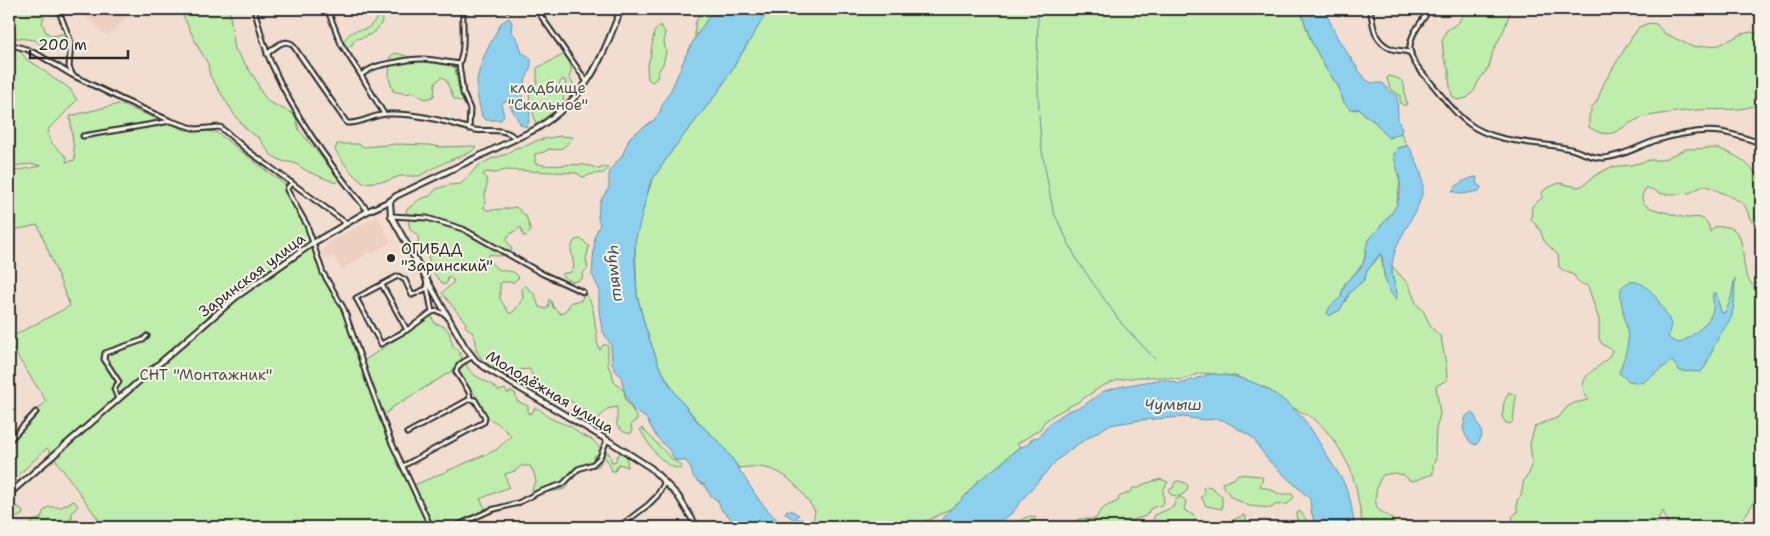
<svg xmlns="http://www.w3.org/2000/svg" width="1770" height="536" viewBox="0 0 1770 536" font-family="'Shantell Sans',sans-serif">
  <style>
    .built { fill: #eed0c1 }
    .green { fill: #bfedac; stroke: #758c6c }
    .water { fill: #8dd0ee; stroke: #668ea0 }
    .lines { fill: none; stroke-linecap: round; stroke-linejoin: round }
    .stream { stroke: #668ea0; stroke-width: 1 }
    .street-casing { stroke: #2b2b2b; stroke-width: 7 }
    .secondary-casing { stroke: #2b2b2b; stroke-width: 8 }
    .street { stroke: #f7f3e8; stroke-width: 3 }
    .secondary { stroke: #f7f3e8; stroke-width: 4 }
    .poi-dot { fill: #2b2b2b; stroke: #f7f3e8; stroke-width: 2 }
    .labels { text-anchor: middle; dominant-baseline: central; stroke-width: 4; stroke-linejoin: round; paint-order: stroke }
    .park-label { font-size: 15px; fill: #495245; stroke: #f7f3e8 }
    .poi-label { font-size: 15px; fill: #2b2b2b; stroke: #f7f3e8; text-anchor: start }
    .street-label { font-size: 15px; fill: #2b2b2b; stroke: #f7f3e8 }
    .water-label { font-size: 16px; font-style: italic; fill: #44545c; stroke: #f7f3e8 }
  </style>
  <rect width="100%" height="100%" fill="#f2ded1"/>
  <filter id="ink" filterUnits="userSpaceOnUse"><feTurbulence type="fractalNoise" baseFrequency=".02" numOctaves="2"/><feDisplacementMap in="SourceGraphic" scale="10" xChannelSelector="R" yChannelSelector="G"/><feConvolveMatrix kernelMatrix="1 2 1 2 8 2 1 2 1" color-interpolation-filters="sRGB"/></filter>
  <g filter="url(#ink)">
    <g class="built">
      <polygon points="76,9 138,9 107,36"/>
      <polygon points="377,216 391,242 372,254 370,252 341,270 334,256 326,259 322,253 324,251 323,249 327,246 326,244"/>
    </g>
    <g class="green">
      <polygon points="9,9 37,9 44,17 42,23 46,32 52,36 62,34 71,42 68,52 62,52 39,44 35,40 9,37"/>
      <polygon points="180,9 229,9 235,49 256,80 261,92 269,102 292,113 296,118 299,130 339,178 336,183 309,172 294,163 282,161 271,155 259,138 248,131 236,117 210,76 208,64 197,45"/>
      <path d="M384 9C383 30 373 35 354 40L352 45 346 48 343 42C354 24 361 35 371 25 376 20 380 15 384 9Z"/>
      <polygon points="702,9 714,9 695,38 695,24"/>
      <path d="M769 9H1300L1311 41 1326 69 1338 86 1342 99 1354 110 1360 109 1366 116 1374 121 1389 138 1401 133 1407 146 1401 147 1398 174 1400 183 1396 208 1369 240 1363 264 1344 285 1341 297 1339 299 1345 302 1350 292 1364 280 1367 271 1381 254 1384 275 1397 293 1392 275V266L1409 285 1416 303 1424 312 1431 327 1441 337 1446 364 1447 380 1436 386 1440 414 1436 429 1435 451 1436 458 1433 466V474L1413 481 1409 480 1404 475 1394 473 1383 475C1377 481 1372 503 1379 510 1386 516 1395 516 1394 527H1363L1356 487 1350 468 1338 446 1325 429 1313 418 1292 407 1266 388 1235 376 1201 373 1181 380 1161 377H1138L1118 380 1102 386 1078 402 1053 415 1044 422 1040 429 1017 444 1020 446 986 477 978 481 960 502 950 509 929 520 901 527H817L813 522 815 511C794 480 779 462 739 468L721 444 703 427 677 396 659 366 645 326 637 295 635 242 638 225 652 180 673 149 718 92Z"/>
      <polygon points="1465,9 1511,9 1504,30 1493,51 1489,67 1478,82 1474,91 1467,98 1457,100 1452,96 1449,81 1449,71 1444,58 1442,40 1446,31 1459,22"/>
      <path d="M1649 23 1656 24 1664 33 1693 47 1719 45 1742 34 1751 32 1761 35V103C1741 113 1719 108 1697 110 1684 111 1657 114 1644 117 1620 124 1615 144 1589 127V115L1591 112V108L1597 101 1604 83 1632 37 1639 27Z"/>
      <polygon points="660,25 665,32 664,42 666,52 663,64 658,72 657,78 652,82 648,79 647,67 650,58 654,32"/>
      <path d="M9 39 12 40 27 60 38 66 54 79 65 85 70 89 77 100C67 109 60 120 49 128 45 144 59 147 67 158L66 162 75 160 70 116 119 104 185 130 216 132 288 187 287 189 307 225 324 273 344 309 362 362 431 316 436 325 438 324 445 327 449 332 453 346 459 351 462 359 456 365 457 368 393 407 382 417 412 486 496 450 511 436C502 428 498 420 486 419 482 409 479 399 472 391 469 386 461 383 458 377 457 373 458 370 459 366L463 363 466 364C472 379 490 380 499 391L505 389 508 394 510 391 515 393 517 401 528 406V414L533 412 534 408C542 408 543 414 550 418 555 421 562 423 567 425 573 426 575 431 580 434 583 436 587 437 591 439 597 443 600 451 609 453L612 462 616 461C617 455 618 454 624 451L626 453 628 467 619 464 615 471H612L609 463 601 452 594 456V459L601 462 599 466 578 471 576 475 569 480 568 486 564 489C556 491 539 494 532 491L533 486 536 482 534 473 530 466H521L515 471 505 474 509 487 480 499 488 513 457 527H104L47 448 9 484V442L46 401 9 343V338L70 306 38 225 9 231V172L41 166 33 164 9 166Z"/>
      <path d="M395 53C402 54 408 57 415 59 427 62 447 59 455 68L459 90 463 96 462 102 454 99 446 80 442 77 435 83 434 96C423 102 422 96 413 92L405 94 393 91 389 78 390 57Z"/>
      <path d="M563 55H567C569 63 574 69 569 77L574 86 567 94 565 80H562L559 84 564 88 563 104 536 125 529 95 537 82V68Z"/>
      <path d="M1389 76C1410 80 1402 88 1407 103L1405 106 1400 103V95L1390 89 1387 78Z"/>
      <path d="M560 136 573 137C566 145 563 152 549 149L544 152 535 154V163C555 170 579 159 598 169L605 167 608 168C604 175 601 173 594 174 589 174 587 177 582 177L577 173 505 170 496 173 486 172 483 174C491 183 485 186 485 195 485 200 485 203 484 208L487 210C496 210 506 209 516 207L526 216 531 231 526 236H523L521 227 509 235 506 240 512 249 510 255 496 256 491 254 488 256C494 271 500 270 514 272L519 277 514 282H502L500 283V299L509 313H512C514 312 523 299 523 297L522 289 525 285 535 295 539 307 546 309 548 308 549 299 551 301 553 307 561 314 568 308 571 302 581 301 583 296 586 295C594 304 594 318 596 330 598 338 596 343 600 350L603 345H606L608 346V366L612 372 614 382 624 391 626 400 638 419 631 424 632 431 631 434 624 432 617 426V407L607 409 599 418 596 419C588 415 582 407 574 403 564 397 545 391 537 382 533 379 532 373 529 369L519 370 513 376 510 377 483 361 476 350V341L472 332 465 326 466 323 442 293 453 283V280L448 276 447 283 445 285C435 279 429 265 428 254L421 249 418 244C420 232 415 236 410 229L406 210 420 199 430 196 436 189 449 185 461 184 478 166 491 159 507 154 515 148 526 146 538 140Z"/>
      <path d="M337 144H358L365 147 396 144 429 145 440 147 473 146 476 147 471 152 448 161 419 176H400L387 181 363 183C353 176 342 161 335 150Z"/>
      <path d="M1716 148C1734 153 1755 165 1761 185 1764 196 1761 217 1761 229 1744 220 1751 209 1741 202 1738 200 1708 186 1706 186 1699 186 1694 192 1688 193 1685 194 1668 194 1665 194 1658 194 1653 188 1646 188 1633 207 1655 209 1668 213 1674 215 1681 217 1687 218 1692 218 1698 216 1703 219 1708 222 1709 226 1710 232L1714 227C1750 221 1739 255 1747 277 1750 283 1757 290 1761 296V504L1759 501H1754C1742 525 1737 521 1713 525L1712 527H1668L1663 510 1654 527H1515L1512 517 1517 512V500L1521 496 1524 479 1529 474 1532 462 1530 444 1535 426 1559 417 1567 407 1574 403 1588 400C1570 371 1607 370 1612 350L1602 344 1599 339V320L1588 286C1581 284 1577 282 1574 275L1564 271 1559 267 1558 255 1544 241 1540 230 1531 219 1532 206 1542 198V192L1547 188 1559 183 1578 187 1584 185 1594 176 1611 167 1631 165 1650 160H1662L1686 149Z"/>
      <polygon points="578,239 583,240 589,247 586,259 588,268 583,273 582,279 573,282 562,276 562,274 571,272 574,267 571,249 574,241"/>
      <polygon points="1509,392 1516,396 1513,421 1510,424 1506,423 1502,417 1504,402"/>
      <path d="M642 428 672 459 682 466 681 469C661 467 649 444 640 430Z"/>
      <path d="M1238 474 1259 476 1263 478 1260 487 1270 489 1279 494H1292L1294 497 1288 504 1275 505 1271 508 1249 506 1231 497C1228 491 1223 488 1222 483L1234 479Z"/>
      <path d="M1161 479 1168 482 1163 490 1164 503 1162 505 1151 508 1146 516 1133 520 1121 526 1067 527 1079 519H1096C1100 507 1108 506 1118 501L1119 497 1130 492 1133 488H1139L1144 484Z"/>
      <polygon points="1179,481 1186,483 1188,486 1186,492 1180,496 1171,495 1169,492 1170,489 1173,488 1175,482"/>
      <polygon points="1205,486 1211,487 1222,496 1222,509 1206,506 1201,497 1205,493 1203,488"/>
      <polygon points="1181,497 1186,501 1184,510 1193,515 1197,520 1192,525 1192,527 1150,527 1155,515 1173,507 1176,499"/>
      <polygon points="74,501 78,506 72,513 72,518 59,527 26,527 31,525 32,522 41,518 43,512 48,507 61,507"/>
      <polygon points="12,506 19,507 23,512 22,515 16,518 9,527 9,507"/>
      <polygon points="1300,511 1309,523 1310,527 1300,527 1296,516 1297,513"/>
      <polygon points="1244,515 1246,517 1246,527 1205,527 1211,522 1229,522"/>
      <polygon points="1031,516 1035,517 1034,522 1036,527 1011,527 1024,518"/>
    </g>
    <g class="water">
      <path d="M714 9H769L718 92 673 149 650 183 635 242V265L637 295 645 326 659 366 668 382 677 396 696 420 721 444 731 457 759 500 773 516 787 527H735L729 516 722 511 718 501 710 495 705 485C687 478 696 472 686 461L675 460 669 450 656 436 646 418 633 410 625 394 621 377 615 370 612 364 611 345 602 330 599 310V289L592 274 595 235 600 225 598 218 599 206 602 198 609 188V176L610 170 622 156 630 137 654 120 660 112 663 103 672 88 686 55 695 38Z"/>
      <polygon points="1300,9 1324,9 1338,39 1364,78 1371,83 1383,83 1389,91 1397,96 1398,119 1402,130 1401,133 1388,138 1374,121 1366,116 1360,109 1350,109 1344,103 1338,86 1326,69 1311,41"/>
      <path d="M509 18 512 22 511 31 518 40 522 53C525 55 530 55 531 60 532 71 522 82 522 94 521 99 524 100 527 104 532 110 529 121 527 127L521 125 509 104 506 101 501 104 504 116 501 120H486L482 117 477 94V79L482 61 489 46 501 23Z"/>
      <path d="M1407 146 1410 148C1415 159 1422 171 1423 184 1423 211 1398 232 1393 259 1392 265 1391 271 1393 278 1394 285 1399 293 1396 300 1385 288 1383 272 1382 256L1380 254 1367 271 1364 280 1350 292 1340 310 1329 316 1327 314C1330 303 1334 304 1341 297 1343 279 1355 277 1363 264 1367 256 1364 248 1369 240 1383 220 1402 211 1400 183 1399 172 1394 163 1394 152L1398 148Z"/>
      <path d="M1475 177H1477L1476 183 1481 187 1479 191 1462 194 1452 191C1456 184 1467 179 1475 177Z"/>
      <path d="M1735 278 1734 305 1731 318 1718 338 1705 367 1701 372 1680 371 1672 361 1642 383 1629 381 1619 373C1622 363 1628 350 1628 339 1628 328 1618 298 1621 289 1623 285 1626 284 1630 282 1648 278 1665 310 1671 324L1668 337 1673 341 1679 343C1691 337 1711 323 1713 309 1714 304 1712 298 1713 293H1716L1721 312 1724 313C1731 304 1732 290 1735 278Z"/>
      <path d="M1210 374C1248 374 1285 394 1308 425 1315 434 1320 444 1326 454 1333 466 1342 477 1347 490 1352 502 1352 515 1355 527H1316L1311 511 1310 499 1268 460 1252 437 1223 420 1217 419 1204 420 1183 417 1142 420 1109 425 1075 446 1056 461 1026 495 1013 512 995 527H931L941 521 950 509 960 502 978 481 1003 462 1018 448 1027 445 1033 438 1039 437 1050 423 1068 411 1083 406 1104 391 1123 386 1162 379 1180 384Z"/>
      <path d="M1472 412C1474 414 1475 416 1476 419 1481 431 1486 433 1476 445 1468 443 1465 435 1463 428L1466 416Z"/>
      <polygon points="787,510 792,511 799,515 796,517 797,519 811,520 800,522 800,524 799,524 785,513"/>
    </g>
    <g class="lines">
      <g class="stream">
        <polyline points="1038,9 1037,69 1039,109"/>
        <polyline points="1039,115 1041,145 1053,211 1077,260 1121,323 1155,359"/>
      </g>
      <g class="street-casing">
        <g id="street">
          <polyline points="58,9 71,42 69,67 72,74"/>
          <path d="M254 9C260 28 264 49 273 67 296 119 332 168 368 211"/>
          <polyline points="426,9 508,9"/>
          <polyline points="536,9 587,82"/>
          <path d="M1370 9C1374 25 1372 41 1392 49 1398 51 1405 50 1411 53"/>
          <path d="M1429 9C1423 22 1409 34 1410 49 1411 63 1424 74 1432 84 1443 97 1454 113 1468 123 1493 143 1536 142 1566 148 1579 150 1590 158 1603 158 1620 157 1638 147 1654 141 1674 135 1700 129 1721 132 1734 134 1748 139 1761 143"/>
          <polyline points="328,11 341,44 361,75 384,114"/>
          <polyline points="9,44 26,49 39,55 72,75 121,99 171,121 196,129 220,127 247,150 346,223"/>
          <path d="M267 54C274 48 284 38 292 44L347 123C361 124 374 114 388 114 412 113 438 119 460 126 465 127 470 129 475 130 487 132 508 127 515 139"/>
          <path d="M459 64C466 47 462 27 463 9"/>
          <path d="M361 75C375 65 381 65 397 62 424 56 432 60 459 64L463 93 470 109 469 129"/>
          <polyline points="83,136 171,121"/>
          <polyline points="292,183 288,187 287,190 307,225 323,273 344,309 367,377 390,439 431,527"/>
          <polyline points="391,216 427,218 463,229 543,274 583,292"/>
          <polyline points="426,280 432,312"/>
          <polyline points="382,285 407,330"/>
          <polyline points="428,288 412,295 405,280 398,276 356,298 381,344 407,330 432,312 438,311 448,316"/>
          <polyline points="118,399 114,389 119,382 104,359 105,353 143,340 147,336"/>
          <path d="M470 399 469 392 456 372C457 364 465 361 472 357"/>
          <polyline points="9,441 36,412"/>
          <polyline points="403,466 484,422 485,417 475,400 470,399 407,433"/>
          <polyline points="454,527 491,510 518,503 539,492 563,484 578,469 593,464 600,457 607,440"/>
          <polyline points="619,527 648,505 657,496 665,482"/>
        </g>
      </g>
      <g class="secondary-casing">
        <g id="secondary">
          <polyline points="390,201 391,216 465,347 476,361 489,370 609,441 651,468 678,496 697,527"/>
          <path d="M9 494 236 297 313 243 368 211 390 201 396 196 536 129C588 97 600 62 621 9"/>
        </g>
      </g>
      <use href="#street" class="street"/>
      <use href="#secondary" class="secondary"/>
    </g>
  </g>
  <circle class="poi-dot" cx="391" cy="258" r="5"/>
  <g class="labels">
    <g class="park-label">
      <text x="548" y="88">кладбище<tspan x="548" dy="17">"Скальное"</tspan></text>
      <text x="206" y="375">СНТ "Монтажник"</text>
    </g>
    <g class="poi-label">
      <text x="401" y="249">ОГИБДД<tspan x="401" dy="17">"Заринский"</tspan></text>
    </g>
    <g class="street-label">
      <text transform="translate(252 275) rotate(-37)">Заринская улица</text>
      <text transform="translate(550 392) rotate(31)">Молодёжная улица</text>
    </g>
    <g class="water-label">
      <text transform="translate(616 273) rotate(82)">Чумыш</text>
      <text x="1173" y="404">Чумыш</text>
    </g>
  </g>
  <rect width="1770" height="536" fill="none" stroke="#f7f3e8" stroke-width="30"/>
  <rect x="15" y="15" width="1740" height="506" fill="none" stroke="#2b2b2b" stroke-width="2" filter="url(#ink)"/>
  <path d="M30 50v8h98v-8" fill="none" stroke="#2b2b2b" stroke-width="2.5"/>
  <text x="38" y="50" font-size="15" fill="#2b2b2b" stroke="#f7f3e8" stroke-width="4" paint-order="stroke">200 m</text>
</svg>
